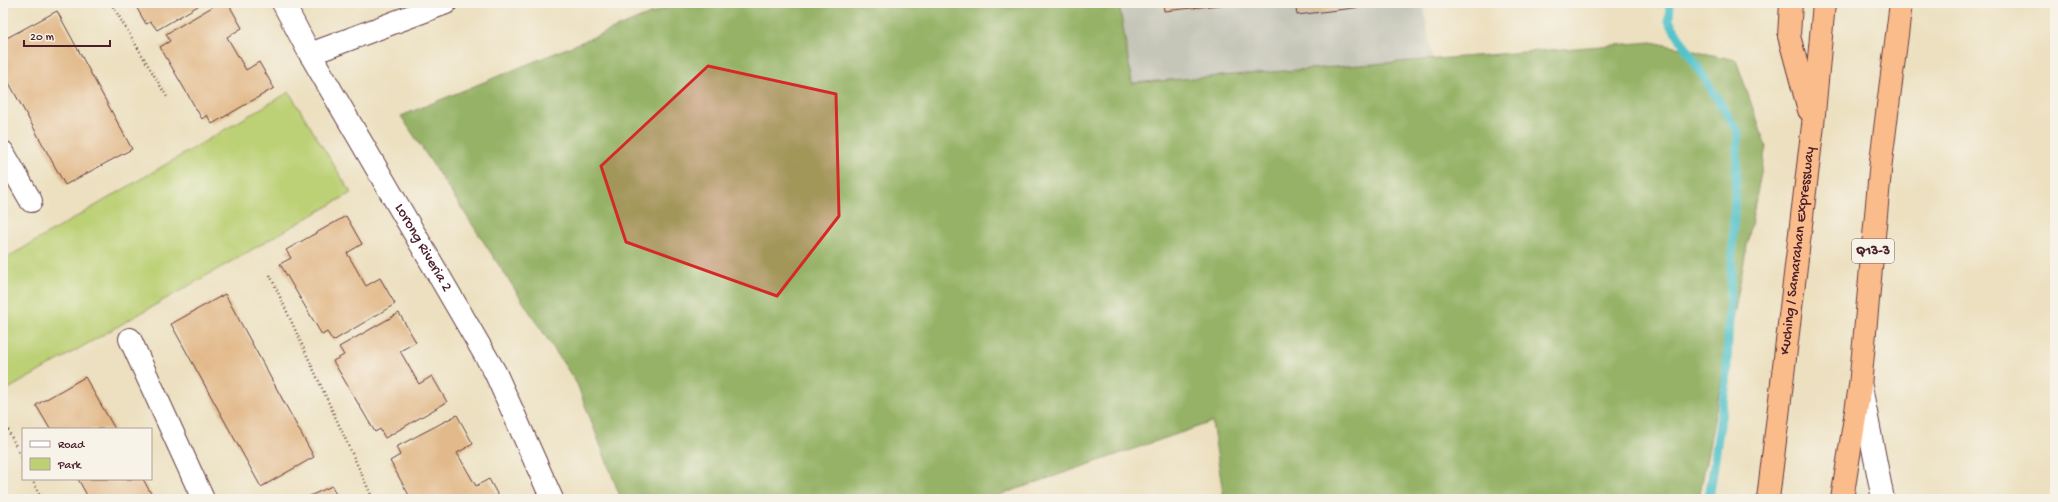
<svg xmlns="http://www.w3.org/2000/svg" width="2058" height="502" viewBox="0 0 2058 502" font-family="'Gochi Hand',sans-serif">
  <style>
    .industrial { fill: #c5c5b8 }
    .green { fill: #bcd074; stroke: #837850 }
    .forest { fill: #95b266; stroke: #706848 }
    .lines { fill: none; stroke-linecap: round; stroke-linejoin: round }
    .stream { stroke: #54c2ca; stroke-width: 9 }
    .building { fill: #e2b98a }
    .minor-casing { stroke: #623c41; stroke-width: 24 }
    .highway-casing { stroke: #623c41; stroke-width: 24 }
    .path { stroke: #623c41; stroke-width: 2.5; stroke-dasharray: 1 3; stroke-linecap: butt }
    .minor { stroke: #fff; stroke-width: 22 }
    .highway { stroke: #fabc8b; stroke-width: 22 }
    .marked { fill: #d62828; fill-opacity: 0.2; stroke: #d62828; stroke-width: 3; stroke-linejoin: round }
    .labels { text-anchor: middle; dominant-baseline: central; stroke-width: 4; stroke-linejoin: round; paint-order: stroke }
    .shield { fill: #f7f3e8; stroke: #7e5f64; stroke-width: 1 }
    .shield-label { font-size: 14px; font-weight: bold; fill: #4a1f2b }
    .street-label { font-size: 15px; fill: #4a1f2b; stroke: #f7f3e8 }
  </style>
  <rect width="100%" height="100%" fill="#f7f3e8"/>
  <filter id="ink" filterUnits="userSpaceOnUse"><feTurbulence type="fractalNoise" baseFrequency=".025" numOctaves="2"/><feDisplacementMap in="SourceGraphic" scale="8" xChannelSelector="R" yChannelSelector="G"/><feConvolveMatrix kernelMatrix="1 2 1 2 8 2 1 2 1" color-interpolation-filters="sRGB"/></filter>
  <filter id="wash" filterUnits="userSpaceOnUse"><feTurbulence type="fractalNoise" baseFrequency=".012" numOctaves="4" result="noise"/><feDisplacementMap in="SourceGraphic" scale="16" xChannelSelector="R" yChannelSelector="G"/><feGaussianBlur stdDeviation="0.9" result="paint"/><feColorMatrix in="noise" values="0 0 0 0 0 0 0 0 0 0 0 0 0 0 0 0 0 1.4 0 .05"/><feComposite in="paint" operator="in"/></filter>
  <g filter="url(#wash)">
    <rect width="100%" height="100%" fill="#ece0c0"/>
    <polygon class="industrial" points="1119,3 1423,3 1432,59 1132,83"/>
    <polygon class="green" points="289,92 351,193 3,392 3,260"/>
    <polygon class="forest" points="677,3 1119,3 1132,83 1652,42 1736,60 1766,146 1699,499 1224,499 1212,422 988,499 621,499 577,384 401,116"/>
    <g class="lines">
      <polyline class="stream" points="1670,3 1669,21 1738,132 1726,383 1709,499"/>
    </g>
    <g id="blocks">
      <g class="building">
        <polygon points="134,3 203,3 157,30 151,22 146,24"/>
        <polygon points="219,3 228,3 242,28 227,37 246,70 259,62 274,88 212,124 207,115 202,119 160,47 170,41 166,34"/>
        <polygon points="1163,3 1229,3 1229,4 1164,11"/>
        <polygon points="1295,3 1370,3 1370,6 1297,15"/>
        <polygon points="57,11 132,149 65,185 3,72 3,40"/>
        <polygon points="346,216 362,244 347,253 366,286 380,278 395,304 333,341 327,332 322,335 280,264 291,258 286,250"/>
        <polygon points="225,294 314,457 261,487 171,324"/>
        <polygon points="399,313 416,342 400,351 419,384 432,376 447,402 385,438 380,429 375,432 333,361 344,355 339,347"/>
        <polygon points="85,377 115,429 50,429 36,405"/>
        <polygon points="457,415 473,444 457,453 476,486 489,479 500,499 411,499 390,461 400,455 396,447"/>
        <polygon points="78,479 143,479 154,499 89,499"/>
        <polygon points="332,486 338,499 303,499"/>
      </g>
    </g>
  </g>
  <g filter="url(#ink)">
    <use href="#blocks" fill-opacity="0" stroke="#623c41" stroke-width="1"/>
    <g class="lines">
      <g class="minor-casing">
        <g id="minor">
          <path id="s1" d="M283 3 310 54 495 372 552 499"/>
          <polyline points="310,54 446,3"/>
          <polyline points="3,152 31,201"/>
          <polyline points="130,339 203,499"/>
          <polyline points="1861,387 1883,499"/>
        </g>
      </g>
      <g class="highway-casing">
        <g id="highway">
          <polyline points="1791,3 1789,36 1809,110"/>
          <path id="s2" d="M1768 499 1813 125 1824 3"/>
          <polyline points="1842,499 1860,386 1881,161 1901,3"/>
        </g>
      </g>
      <g class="path">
        <polyline points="111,3 167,97"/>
        <polyline points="270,275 373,499"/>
        <polyline points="3,419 23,461"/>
        <polyline points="32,479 41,499"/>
      </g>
      <use href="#minor" class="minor"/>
      <use href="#highway" class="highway"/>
    </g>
  </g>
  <path class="marked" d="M708 66 836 94 839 216 777 296 626 242 601 166Z"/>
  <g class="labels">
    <rect class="shield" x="1852" y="239" width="42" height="24" rx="3"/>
    <g class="shield-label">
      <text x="1873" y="251">Q13-3</text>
    </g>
    <g class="street-label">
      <text stroke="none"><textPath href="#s1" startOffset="282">Lorong Riveria 2</textPath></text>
      <text stroke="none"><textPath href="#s2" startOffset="250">Kuching / Samarahan Expressway</textPath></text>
    </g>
  </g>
  <rect width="2058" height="502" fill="none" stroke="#f7f3e8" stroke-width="16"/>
  <rect x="22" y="428" width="130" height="52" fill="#f7f3e8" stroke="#b29e9c"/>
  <rect x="30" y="441" width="20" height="6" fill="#ffffff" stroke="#b29e9c"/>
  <text x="58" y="448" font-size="12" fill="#4a1f2b">Road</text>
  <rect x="30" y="458" width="20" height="12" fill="#bcd074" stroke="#b29e9c"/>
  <text x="58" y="468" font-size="12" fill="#4a1f2b">Park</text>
  <path d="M24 40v6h86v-6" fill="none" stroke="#4a1f2b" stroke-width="2"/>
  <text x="30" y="40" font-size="12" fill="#4a1f2b" stroke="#f7f3e8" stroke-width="3" paint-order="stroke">20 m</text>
</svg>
